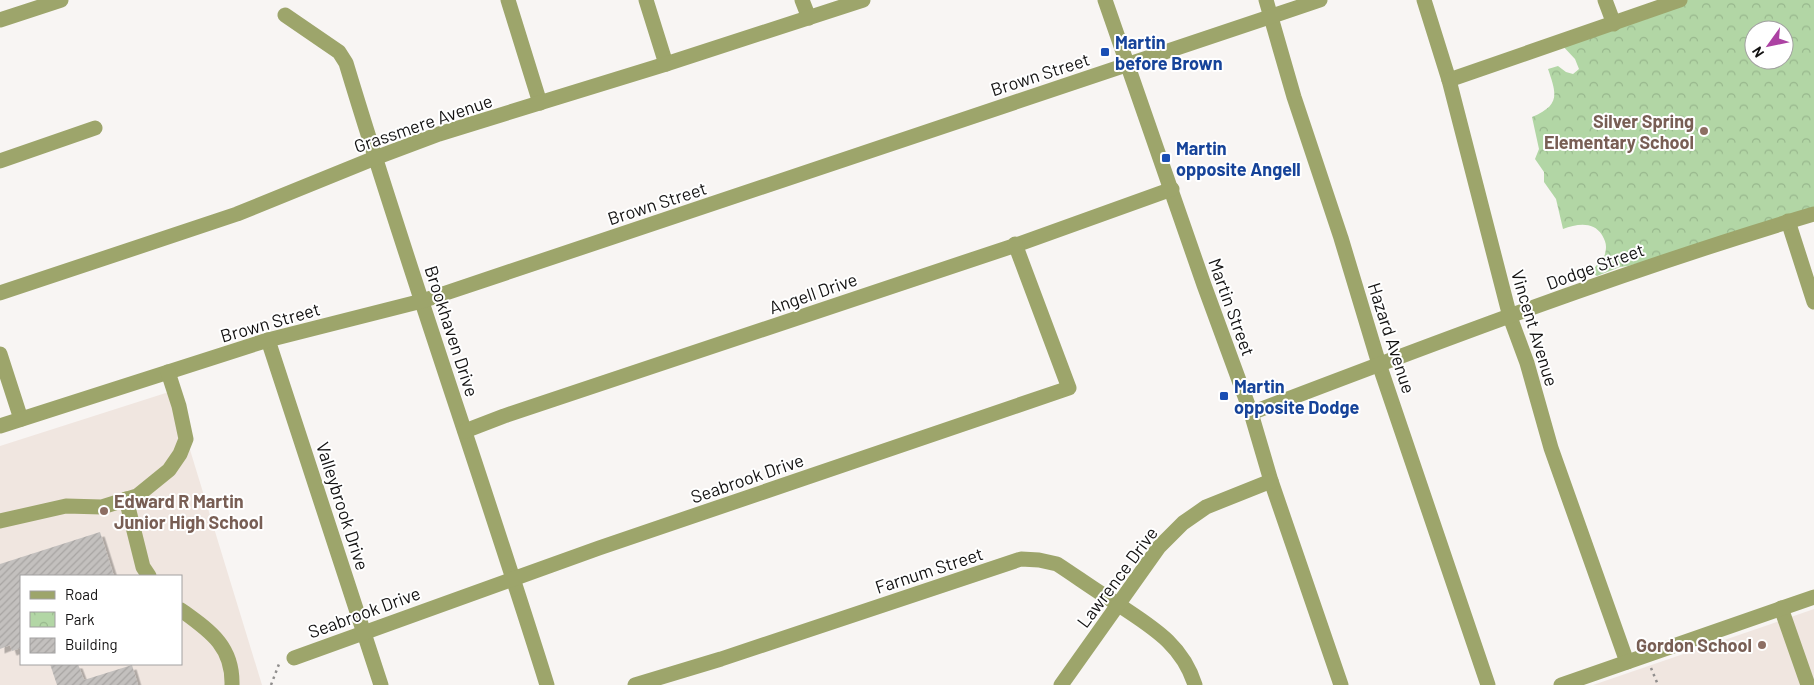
<svg xmlns="http://www.w3.org/2000/svg" width="1814" height="685" viewBox="0 0 1814 685" font-family="Barlow,sans-serif">
  <style>
    .built { fill: #f0e6e0; fill-rule: evenodd }
    .park { fill: url(#park-crowns); fill-rule: evenodd }
    .building { fill: url(#building-hatch); filter: url(#shadow) }
    .lines { fill: none; stroke-linecap: round; stroke-linejoin: round }
    .path { stroke: #908e8d; stroke-width: 2.5; stroke-dasharray: 2.5 4; stroke-linecap: butt }
    .minor { stroke: #9da56b; stroke-width: 15 }
    .transit-dot { fill: #1a4fb4; stroke: #fff; stroke-width: 2 }
    .education-dot { fill: #8d6e63; stroke: #fff; stroke-width: 2 }
    .labels { text-anchor: middle; dominant-baseline: central; stroke-width: 4; stroke-linejoin: round; paint-order: stroke }
    .transit-label { font-size: 18px; font-weight: bold; fill: #164399; stroke: #fff; text-anchor: start }
    .street-label { font-size: 18px; fill: #131212; stroke: #fff }
    .education-label { font-size: 18px; font-weight: bold; fill: #785e54; stroke: #fff; text-anchor: end }
  </style>
  <defs>
    <pattern id="park-crowns" width="20" height="18" patternUnits="userSpaceOnUse" patternTransform="scale(1.25)"><rect width="20" height="18" fill="#b2d6a5"/><path d="M2 6a3 3 0 1 1 6 0M12 15a3 3 0 1 1 6 0" fill="none" stroke="#98b78d"/></pattern>
    <pattern id="building-hatch" width="6" height="6" patternUnits="userSpaceOnUse" patternTransform="scale(1.25)"><rect width="6" height="6" fill="#c3c0be"/><path d="M-1 1l2-2M0 6l6-6M5 7l2-2" fill="none" stroke="#a7a4a2"/></pattern>
    <filter id="shadow"><feDropShadow dx="4.5" dy="4.5" stdDeviation="0" flood-color="#0004"/></filter>
  </defs>
  <rect width="100%" height="100%" fill="#f8f5f3"/>
  <g class="built">
    <path d="M172 391 262 685H0V446ZM21 576H181V664H21Z"/>
    <polygon points="1814,609 1814,685 1593,685 1771,624"/>
  </g>
  <path class="park" d="M1684 0H1814V215L1628 266 1620 267 1597 276 1592 273C1594 265 1603 262 1605 254 1607 246 1606 242 1602 235 1593 221 1577 224 1563 229L1556 199 1544 182V172L1535 159 1539 149 1532 117C1560 105 1557 95 1548 69L1558 66 1566 72 1573 74 1579 69 1575 59 1560 43ZM1754 30H1784V60H1754Z"/>
  <g class="building">
    <polygon points="100,532 114,576 21,576 21,648 12,651 10,645 0,649 0,564"/>
    <polygon points="50,664 78,664 84,680 132,665 138,685 57,685"/>
  </g>
  <g class="lines">
    <g class="path">
      <polyline points="1651,668 1658,685"/>
      <polyline points="271,685 279,664 281,663"/>
    </g>
    <g class="minor">
      <polyline points="508,0 540,103"/>
      <polyline points="646,0 666,64"/>
      <polyline points="802,0 809,18"/>
      <polyline points="1105,0 1204,285 1251,413 1271,481 1341,685"/>
      <polyline points="1266,0 1294,97 1341,238 1379,364 1488,685"/>
      <polyline points="1424,0 1449,80 1510,317 1527,363 1551,448 1627,662"/>
      <polyline points="1605,0 1614,24"/>
      <path d="M285 15 339 52 346 63C409 272 482 477 547 685"/>
      <polyline points="0,20 61,0"/>
      <polyline points="1449,80 1680,0"/>
      <polyline points="0,161 95,128"/>
      <polyline points="1788,221 1814,302"/>
      <polyline points="0,293 237,214 375,158 439,134 666,64 863,0"/>
      <polyline points="268,340 381,685"/>
      <polyline points="0,354 21,419"/>
      <path d="M1251 413C1437 342 1623 271 1814 214"/>
      <polyline points="0,426 268,340 422,301 1320,0"/>
      <polyline points="465,431 504,416 1019,244 1172,189"/>
      <polyline points="126,499 143,567 149,576"/>
      <polyline points="0,521 66,506 102,507 137,496 169,470 180,454 186,439 179,406 168,372"/>
      <polyline points="1781,608 1808,685"/>
      <path d="M181 610C210 631 233 646 232 685"/>
      <polyline points="294,658 599,548 1069,388 1015,244"/>
      <path d="M635 685 721 659 1021 559 1039 560 1057 564C1077 577 1096 591 1116 603 1150 626 1182 643 1195 685"/>
      <polyline points="1061,685 1159,547 1183,523 1206,507 1271,481"/>
      <polyline points="1561,685 1814,597"/>
    </g>
  </g>
  <g class="transit-dot">
    <rect x="1100" y="47" width="10" height="10" rx="2.5"/>
    <rect x="1161" y="153" width="10" height="10" rx="2.5"/>
    <rect x="1219" y="391" width="10" height="10" rx="2.5"/>
  </g>
  <g class="education-dot">
    <circle cx="1704" cy="131" r="5"/>
    <circle cx="104" cy="511" r="5"/>
    <circle cx="1762" cy="645" r="5"/>
  </g>
  <g class="labels">
    <g class="transit-label">
      <text x="1115" y="42">Martin<tspan x="1115" dy="21">before Brown</tspan></text>
      <text x="1176" y="148">Martin<tspan x="1176" dy="21">opposite Angell</tspan></text>
      <text x="1234" y="386">Martin<tspan x="1234" dy="21">opposite Dodge</tspan></text>
    </g>
    <g class="street-label">
      <text transform="translate(1040 74) rotate(-18)">Brown Street</text>
      <text transform="translate(423 123) rotate(-19)">Grassmere Avenue</text>
      <text transform="translate(657 203) rotate(-18)">Brown Street</text>
      <text transform="translate(1595 266) rotate(-20)">Dodge Street</text>
      <text transform="translate(813 293) rotate(-19)">Angell Drive</text>
      <text transform="translate(1232 307) rotate(70)">Martin Street</text>
      <text transform="translate(270 322) rotate(-16)">Brown Street</text>
      <text transform="translate(1535 328) rotate(73)">Vincent Avenue</text>
      <text transform="translate(452 331) rotate(72)">Brookhaven Drive</text>
      <text transform="translate(1392 338) rotate(72)">Hazard Avenue</text>
      <text transform="translate(747 478) rotate(-19)">Seabrook Drive</text>
      <text transform="translate(343 506) rotate(72)">Valleybrook Drive</text>
      <text transform="translate(929 570) rotate(-18)">Farnum Street</text>
      <text transform="translate(1117 577) rotate(-53)">Lawrence Drive</text>
      <text transform="translate(364 612) rotate(-20)">Seabrook Drive</text>
    </g>
    <g class="education-label">
      <text x="1694" y="121">Silver Spring<tspan x="1694" dy="21">Elementary School</tspan></text>
      <text x="114" y="501" text-anchor="start">Edward R Martin<tspan x="114" dy="21">Junior High School</tspan></text>
      <text x="1752" y="645">Gordon School</text>
    </g>
  </g>
  <rect x="20" y="575" width="162" height="90" fill="#ffffff" stroke="#a1a0a0"/>
  <rect x="30" y="591" width="25" height="8" fill="#9da56b" stroke="#a1a0a0"/>
  <text x="65" y="600" font-size="15" fill="#131212">Road</text>
  <rect x="30" y="612" width="25" height="15" fill="url(#park-crowns)" stroke="#a1a0a0"/>
  <text x="65" y="625" font-size="15" fill="#131212">Park</text>
  <rect x="30" y="638" width="25" height="15" fill="url(#building-hatch)" stroke="#a1a0a0"/>
  <text x="65" y="650" font-size="15" fill="#131212">Building</text>
  <g transform="translate(1769 45) rotate(237)"><circle r="24" fill="#ffffff" stroke="#a1a0a0"/>
  <path d="M0-4L9 19L0 12L-9 19Z" fill="#ac42a3"/>
  <text y="-8" font-size="14" font-weight="bold" text-anchor="middle" fill="#131212">N</text>
  </g>
</svg>
